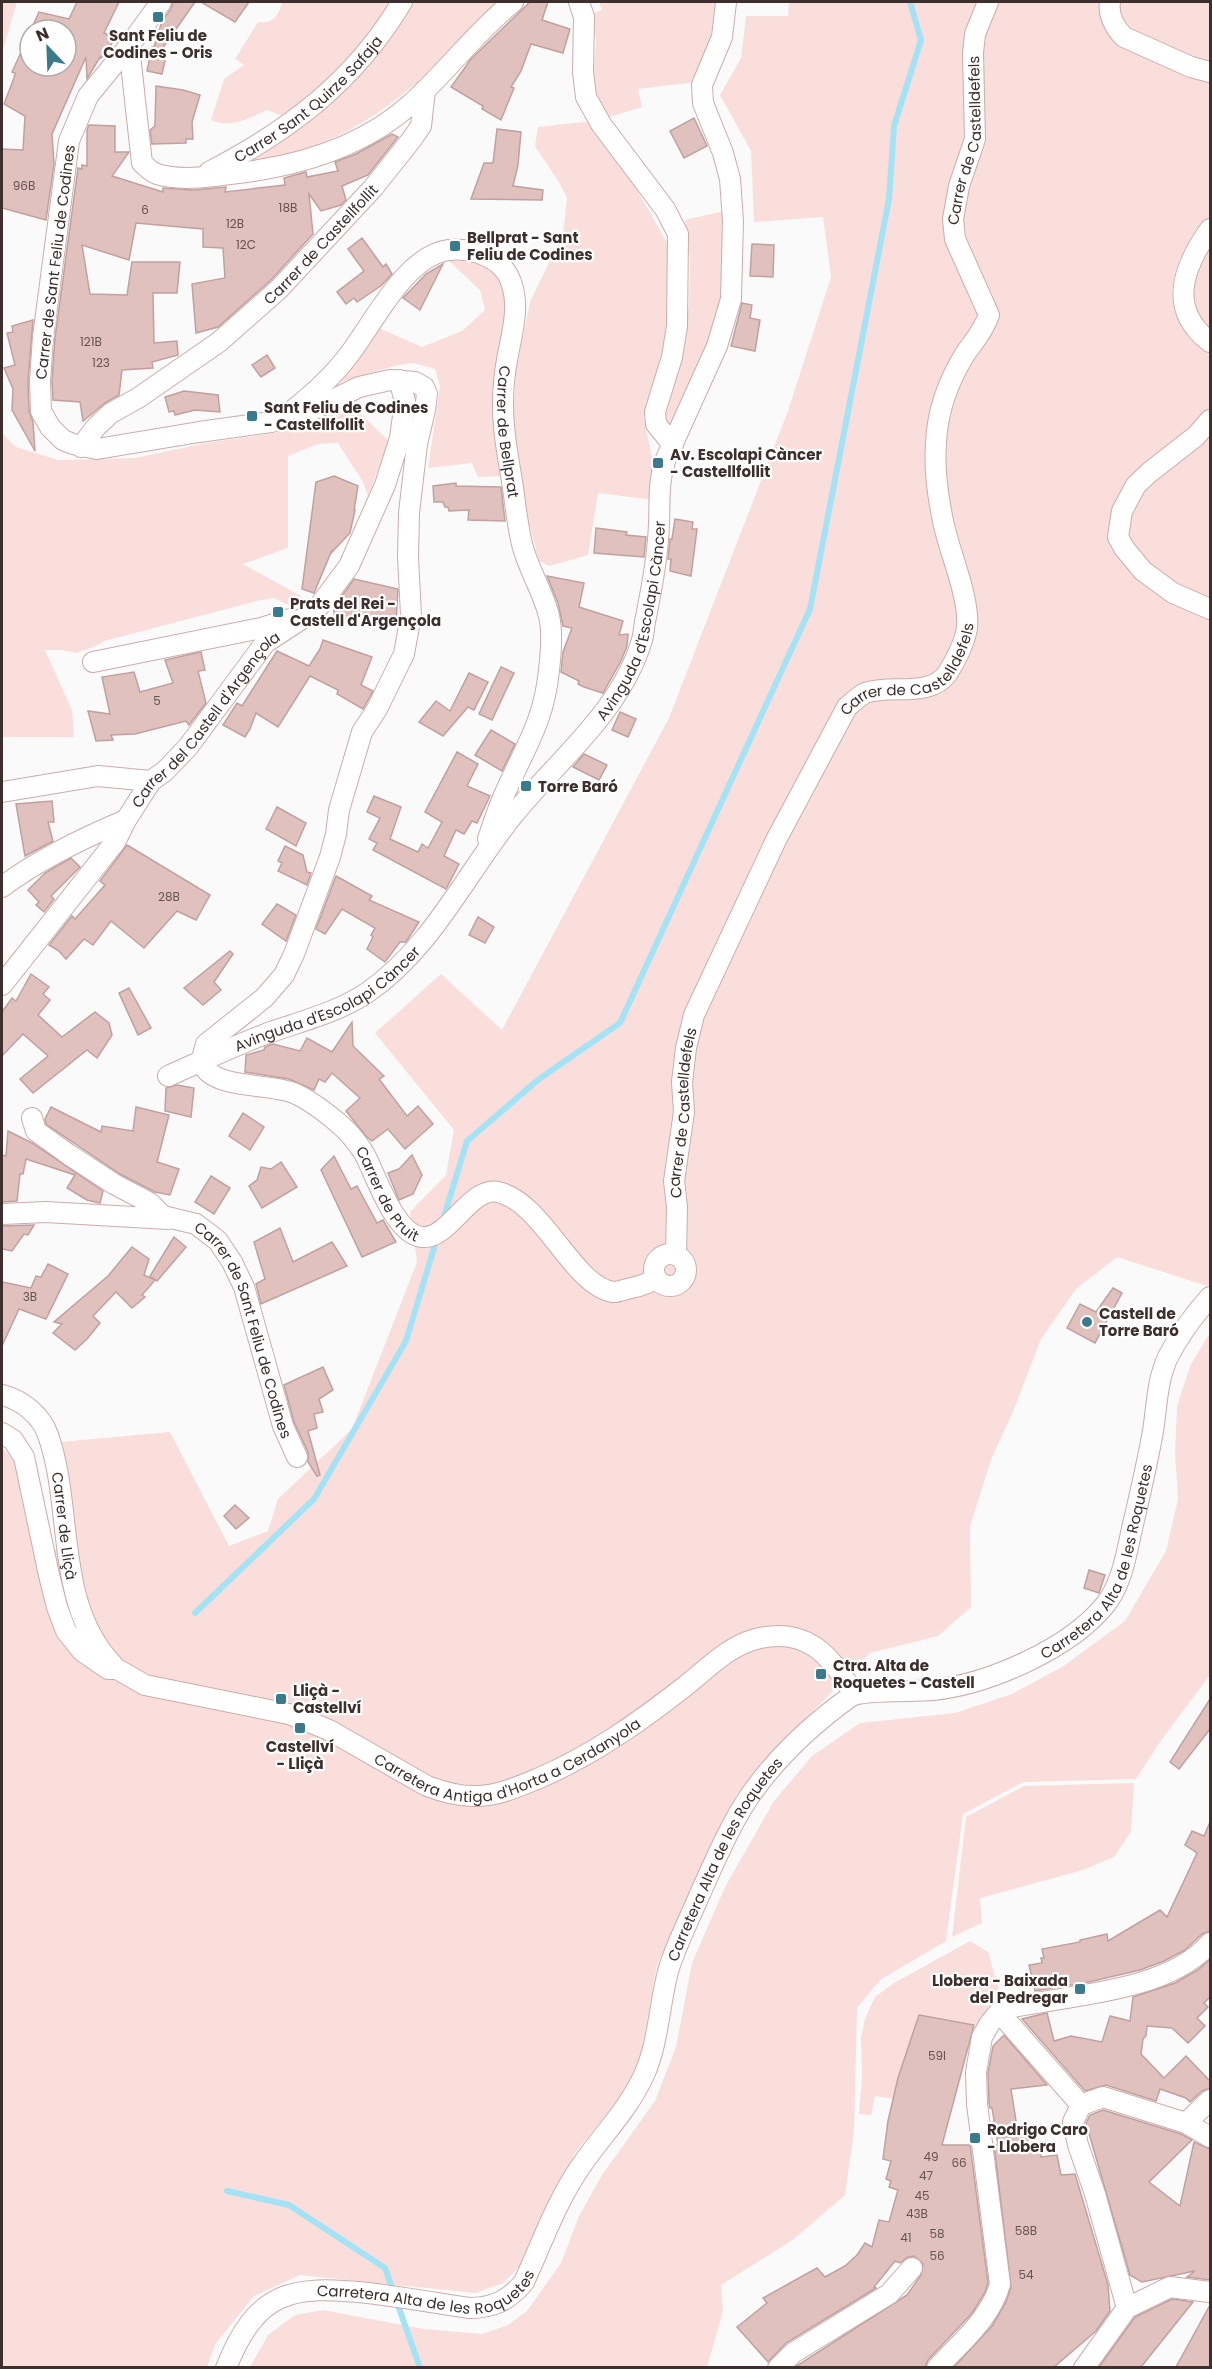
<svg xmlns="http://www.w3.org/2000/svg" width="1212" height="2369" viewBox="0 0 1212 2369" font-family="Poppins,sans-serif">
  <style>
    .green { fill: #fadedc }
    .lines { fill: none; stroke-linecap: round; stroke-linejoin: round }
    .stream { stroke: #a3e3f5; stroke-width: 6 }
    .building { fill: #e1c1be; stroke: #c0a19f; stroke-width: 1.5 }
    .minor-casing { stroke: #ccacaa; stroke-width: 22 }
    .minor { stroke: #fff; stroke-width: 20 }
    .poi-dot { fill: #397b8c; stroke: #fff; stroke-width: 2 }
    .labels { text-anchor: middle; dominant-baseline: central; stroke-width: 4.5; stroke-linejoin: round; paint-order: stroke }
    .number-label { font-size: 12px; fill: #655452 }
    .poi-label { font-size: 15px; font-weight: bold; fill: #3c2f2e; stroke: #fff; text-anchor: start }
    .street-label { font-size: 15px; fill: #3c2f2e; stroke: #fff }
  </style>
  <rect width="100%" height="100%" fill="#fafafa"/>
  <g class="green">
    <polygon points="2,2 17,2 2,53"/>
    <path d="M280 2H497C440 63 387 121 306 149 284 156 260 159 238 164L288 118 267 110C248 118 231 129 211 120L224 79 244 65 235 59 258 22C273 24 278 16 282 3Z"/>
    <polygon points="599,2 720,2 712,36 696,82 638,89 642,107 609,117 593,87 596,41 592,14 602,10"/>
    <polygon points="789,2 1210,2 1210,1284 1207,1286 1117,1257 1076,1289 1041,1339 1014,1409 991,1460 970,1526 971,1607 938,1636 870,1653 775,1750 737,1794 657,1965 642,2050 630,2085 575,2153 523,2263 503,2283 476,2293 300,2275 254,2296 216,2343 207,2367 2,2367 2,1447 18,1466 36,1558 77,1541 60,1442 170,1432 229,1546 268,1531 278,1499 352,1429 417,1262 410,1212 446,1175 454,1130 375,1033 441,974 502,1030 669,718 788,411 831,277 823,217 754,222 751,151 720,95 741,58 746,16 788,16"/>
    <polygon points="591,121 630,178 669,246 670,279 665,341 644,419 653,463 654,500 598,493 588,555 549,566 539,561 522,496 513,419 516,370 530,302 563,234 567,198 559,182 535,146 538,127"/>
    <polygon points="724,211 723,300 709,343 672,426 664,423 663,412 689,305 690,259 685,220"/>
    <polygon points="475,260 497,276 508,296 496,430 501,476 478,477 472,463 428,468 440,386 435,369 414,363 398,365 340,382 379,328 422,347 462,331 485,310 480,290 449,261"/>
    <polygon points="348,402 389,441 368,496 363,482 338,443 318,444 288,456 288,548 243,564 301,596 294,608 274,598 261,600 104,641 96,646 76,653 61,650 45,650 72,710 74,737 2,737 2,433 16,447 58,460 135,458 206,443 275,433 308,420"/>
    <polygon points="1210,1333 1210,1675 1162,1739 1136,1779 1023,1782 963,1814 946,1941 880,1980 857,2008 854,2132 845,2195 794,2239 721,2285 723,2311 707,2367 250,2367 268,2335 295,2315 323,2310 424,2329 482,2334 508,2325 527,2311 561,2263 579,2216 602,2175 655,2101 676,2047 692,1963 725,1887 774,1801 812,1756 860,1723 955,1713 1012,1694 1062,1667 1125,1621 1166,1551 1178,1499 1175,1453 1177,1406 1191,1364"/>
    <polygon points="1134,1783 1131,1832 1114,1857 1083,1870 980,1898 982,1923 952,1937 966,1817 1024,1786"/>
    <polygon points="970,1941 988,1952 1000,1994 991,2000 979,2026 919,2015 894,2099 875,2096 871,2115 859,2114 862,2075 861,2038 865,2019 875,1997 894,1983"/>
  </g>
  <g class="lines">
    <g class="stream">
      <polyline points="442,1223 467,1141 539,1079 620,1023 810,609 889,199 894,126 921,40 910,2"/>
      <polyline points="195,1613 314,1499 406,1341 437,1238"/>
      <polyline points="227,2191 289,2205 385,2268 420,2368"/>
    </g>
  </g>
  <g class="building">
    <polygon points="77,2 119,2 104,33 116,38 101,58 100,57 87,79 86,57 52,134 54,164 46,220 2,208 2,149 23,150 25,116 4,104 14,78 15,73 12,72 30,33 30,66 66,66 66,30 31,30 39,12 69,19"/>
    <polygon points="173,2 195,2 162,49 167,51 162,74 147,71 152,47 154,47 162,21 171,9"/>
    <polygon points="201,2 249,2 235,22"/>
    <polygon points="530,2 548,2 542,20 570,29 563,53 531,44 521,71 511,87 514,88 501,120 482,109 483,106 451,87 471,59"/>
    <polygon points="156,86 183,90 200,95 192,122 193,139 186,139 186,143 152,144 150,130 155,126"/>
    <polygon points="694,118 707,146 684,158 670,131"/>
    <polygon points="89,125 115,126 115,152 129,152 112,176 163,192 163,188 193,190 226,187 225,192 285,185 284,178 306,172 307,177 338,171 335,162 356,154 392,134 398,137 368,175 342,186 346,200 341,205 321,211 309,194 313,234 271,280 218,327 196,333 192,284 225,278 223,248 203,247 203,229 136,223 129,260 82,245 90,294 127,295 132,262 180,262 177,293 153,293 154,343 177,341 178,355 152,362 153,368 122,370 119,395 105,403 83,421 80,402 53,400 52,381 55,338 78,168 82,169 82,165 87,166 87,130"/>
    <polygon points="497,129 521,132 518,165 513,186 543,190 542,200 471,199 484,163 493,163"/>
    <polygon points="362,238 383,267 386,264 392,274 382,285 357,302 354,298 346,304 337,292 364,271 348,249"/>
    <polygon points="752,244 774,245 773,277 750,276"/>
    <polygon points="443,264 420,310 403,298 426,274"/>
    <polygon points="742,303 752,305 750,318 760,320 755,351 731,346"/>
    <polygon points="33,320 28,381 29,411 33,422 35,451 12,410 13,389 4,368 15,365 7,333 13,332 12,326"/>
    <polygon points="267,355 275,368 261,377 252,365"/>
    <polygon points="184,391 218,395 220,412 195,410 175,415 174,411 169,412 165,397"/>
    <polygon points="334,476 358,486 354,510 355,510 350,533 332,552 332,550 314,593 302,589 316,482"/>
    <polygon points="456,483 456,486 501,487 505,521 468,520 469,510 449,511 448,507 445,507 443,502 434,502 433,486"/>
    <polygon points="675,519 693,522 692,529 697,529 691,576 670,571 671,559 668,559 670,539 672,539"/>
    <polygon points="596,528 627,532 626,535 646,537 644,557 594,553"/>
    <polygon points="547,576 584,583 579,607 623,621 619,635 628,634 627,646 621,661 603,693 584,687 578,684 579,681 561,672 563,652 572,628 563,626 558,603"/>
    <polygon points="354,579 398,589 396,623 353,615 353,621 334,617 334,607"/>
    <polygon points="323,640 372,657 361,685 373,691 363,709 337,694 338,690 310,676 278,727 256,713 250,729 245,737 223,725 237,703 242,706 277,651 309,666 320,649"/>
    <polygon points="201,652 205,670 198,671 206,703 189,725 186,721 135,734 111,735 113,740 96,741 88,711 110,714 102,677 134,672 140,692 173,683 165,660"/>
    <polygon points="501,667 514,673 492,720 479,714"/>
    <polygon points="469,673 488,682 474,710 468,707 443,736 419,722 436,701 450,711"/>
    <polygon points="620,712 636,719 628,737 612,730"/>
    <polygon points="491,730 515,744 502,771 475,755"/>
    <polygon points="457,752 478,764 467,786 490,796 477,823 472,821 464,834 456,830 444,856 459,864 446,889 373,850 377,843 369,839 380,818 367,812 374,796 401,807 390,839 418,852 422,844 428,848 442,822 425,812"/>
    <polygon points="584,754 607,765 599,780 573,767"/>
    <polygon points="52,801 54,822 48,822 53,841 25,856 16,804"/>
    <polygon points="277,807 306,823 296,846 266,829"/>
    <polygon points="127,845 210,895 196,920 177,911 144,948 111,921 93,945 84,939 66,959 59,951 49,945 72,916 75,919 105,885 100,881"/>
    <polygon points="285,846 303,855 307,872 311,873 307,885 278,871 282,863 278,861"/>
    <polygon points="71,858 80,867 51,896 54,899 44,912 36,905 39,902 28,890 45,873"/>
    <polygon points="336,876 372,896 369,900 419,922 406,942 400,942 385,962 367,949 373,937 371,935 375,928 342,909 325,934 316,929"/>
    <polygon points="277,904 296,915 286,941 262,924"/>
    <polygon points="478,917 494,927 485,943 469,935"/>
    <polygon points="230,951 233,954 214,982 221,990 203,1005 184,988"/>
    <polygon points="31,974 49,987 43,994 50,1000 38,1015 62,1037 95,1012 109,1023 112,1035 97,1058 87,1050 33,1093 20,1079 48,1056 23,1034 2,1056 2,1012 12,998 16,1001"/>
    <polygon points="129,988 151,1028 138,1035 119,993"/>
    <polygon points="352,1022 353,1046 384,1076 379,1079 407,1116 418,1106 433,1124 405,1149 388,1129 372,1141 366,1136 346,1111 360,1098 332,1073 325,1082 319,1079 314,1090 289,1079 245,1072 246,1055 264,1050 265,1047 273,1044 300,1051 307,1038 332,1052"/>
    <polygon points="177,1085 194,1088 191,1117 165,1111 166,1088"/>
    <polygon points="51,1107 101,1132 102,1126 133,1131 136,1107 169,1115 157,1162 179,1169 170,1195 155,1192 120,1174 46,1124 45,1119"/>
    <polygon points="243,1113 264,1127 250,1150 229,1136"/>
    <polygon points="8,1131 32,1143 103,1191 100,1203 87,1200 67,1188 75,1175 26,1159 23,1174 20,1174 17,1201 2,1202 2,1155 6,1156"/>
    <polygon points="412,1155 422,1175 413,1194 399,1200 388,1173 399,1169"/>
    <polygon points="334,1156 351,1189 357,1186 377,1223 383,1220 396,1242 362,1257 321,1170"/>
    <polygon points="281,1162 297,1187 262,1208 249,1186 257,1180 261,1167 271,1169"/>
    <polygon points="211,1176 230,1188 214,1214 195,1202"/>
    <polygon points="34,1225 28,1235 24,1234 12,1251 2,1249 2,1226"/>
    <polygon points="280,1228 293,1262 332,1242 347,1266 261,1304 256,1284 265,1279 254,1242"/>
    <polygon points="174,1237 186,1247 157,1281 150,1276"/>
    <polygon points="132,1247 149,1259 144,1275 155,1280 142,1295 145,1297 132,1308 116,1292 93,1316 100,1323 87,1339 75,1350 53,1333 62,1324 54,1322 108,1276"/>
    <polygon points="48,1264 68,1274 46,1319 19,1309 2,1346 2,1282 31,1288 36,1276 41,1277"/>
    <polygon points="1113,1288 1122,1293 1095,1343 1067,1328 1080,1304 1096,1312"/>
    <polygon points="323,1367 333,1390 319,1399 323,1412 314,1414 317,1428 308,1431 320,1475 317,1476 308,1462 308,1452 294,1422 284,1385"/>
    <polygon points="235,1505 249,1518 236,1529 224,1516"/>
    <polygon points="1089,1570 1105,1575 1099,1593 1084,1588"/>
    <polygon points="1210,1699 1210,1729 1179,1769 1170,1762"/>
    <polygon points="1210,1822 1210,1931 1202,1934 1185,1950 1164,1961 1140,1970 1089,1982 1035,1991 1029,1965 1042,1963 1041,1958 1044,1958 1042,1949 1080,1942 1080,1940 1107,1934 1108,1941 1160,1910 1167,1917 1197,1853 1185,1845 1192,1831 1204,1836"/>
    <polygon points="1210,1959 1210,1997 1204,2003 1208,2007 1197,2018 1205,2026 1188,2043 1172,2028 1147,2026 1146,2036 1143,2039 1141,2054 1164,2078 1186,2056 1210,2081 1210,2088 1202,2091 1190,2102 1186,2098 1160,2089 1156,2101 1106,2085 1085,2091 1022,2019 1047,2013 1054,2041 1071,2036 1102,2042 1110,2016 1130,2021 1133,1997 1175,1983 1198,1970"/>
    <polygon points="919,2015 974,2025 942,2145 970,2145 988,2283 985,2292 973,2312 928,2360 925,2367 795,2367 907,2295 921,2275 923,2264 914,2256 908,2257 900,2263 895,2261 874,2287 876,2288 786,2343 768,2362 737,2327 767,2303 763,2298 817,2268 825,2277 845,2266 857,2255 865,2243 872,2247 879,2220 889,2222 898,2190 889,2187 891,2181 886,2179 891,2161 883,2159 888,2121 898,2078"/>
    <polygon points="1004,2035 1047,2085 1011,2089 1017,2127 1025,2126 1030,2151 1040,2150 1041,2157 1057,2155 1061,2175 1075,2174 1108,2285 1110,2311 1096,2331 1054,2367 954,2367 992,2326 1006,2302 1011,2287 994,2145 998,2145 992,2108 990,2108 989,2103 988,2073 993,2046"/>
    <polygon points="1103,2110 1181,2134 1192,2140 1149,2182 1180,2206 1194,2142 1210,2149 1210,2280 1187,2277 1195,2271 1142,2282 1130,2275 1086,2123 1090,2115"/>
    <polygon points="1172,2299 1193,2302 1141,2367 1099,2367 1135,2317"/>
    <polygon points="1210,2305 1210,2367 1176,2367"/>
  </g>
  <g class="lines">
    <g class="minor-casing">
      <g id="minor">
        <polyline points="161,2 129,46 88,96 69,141 43,337 40,381 41,411 50,427 63,440 73,444 97,449 199,432 271,422 308,412 359,387 390,380 415,382 424,387 427,394 425,410 417,444 409,513 408,557 411,615 404,654 377,709 362,732 339,810 336,834 330,857 294,954 284,975 264,998 206,1044 201,1062"/>
        <polyline points="579,2 584,17 583,72 586,97 601,124 665,209 678,234 677,326 672,357 655,412 656,424 673,445"/>
        <path d="M1110 2C1108 15 1115 28 1124 37L1191 67 1210 72"/>
        <path d="M129 46 142 163C147 167 151 172 157 174 179 181 207 177 230 174 296 167 363 148 413 102 448 70 476 32 513 2"/>
        <path id="s1" d="M209 172C290 130 355 81 402 2"/>
        <path d="M1210 229C1183 267 1167 309 1210 342"/>
        <path id="s2" d="M293 410C313 394 333 376 348 356 373 325 405 255 449 250 469 248 497 255 508 275 522 302 512 332 507 360 503 382 502 405 504 427 506 450 511 472 514 495 516 511 518 527 522 544 528 569 543 591 549 616 553 633 551 653 549 670 544 722 525 747 505 793 498 808 493 824 488 839"/>
        <polyline points="1210,420 1196,436 1150,472 1136,485 1122,511 1118,537 1124,548 1143,571 1173,593 1210,609"/>
        <path id="s3" d="M81 447 96 427 111 413 138 398 219 342 279 289 373 188 412 139 421 126 425 90"/>
        <polyline points="93,662 261,628 290,619"/>
        <polyline points="2,792 98,776 151,781"/>
        <path d="M2 887C39 859 83 838 126 820"/>
        <path id="s4" d="M2 985 115 842 126 820 151 781 165 771 188 747 265 643 317 609 349 566 385 485 400 438 405 401 399 380"/>
        <path id="s5" d="M201 1062C213 1091 270 1082 296 1094 311 1101 325 1112 337 1122 348 1131 357 1142 364 1153 376 1175 394 1234 422 1237 449 1240 470 1186 498 1192 543 1202 573 1286 613 1292 618 1292 626 1289 631 1288 641 1286 648 1284 656 1278"/>
        <path id="s6" d="M168 1076C202 1061 234 1046 268 1033 302 1021 339 1012 368 992 433 947 466 873 514 814 559 759 621 711 642 640 644 633 644 625 646 617 652 586 658 555 659 523 660 501 658 482 665 461L717 346 731 299 733 221 730 179 723 153 703 103 702 85 722 37 726 2"/>
        <path id="s7" d="M32 1118 36 1131 68 1154 114 1184 150 1203 163 1216 196 1224 218 1241 232 1262 244 1287 283 1426 297 1457"/>
        <polyline points="2,1214 46,1212 168,1219"/>
        <circle cx="670" cy="1270" r="16"/>
        <path id="s8" d="M676 1254 677 1207 674 1181 684 1112 682 1082 686 1048 694 1015 776 840 847 707C853 702 859 696 865 693 891 684 929 698 947 674 955 662 965 642 967 628 970 597 949 552 943 521 938 497 934 468 936 444 937 412 949 380 965 354 974 341 984 330 989 315L955 239 953 219 959 186 975 139 973 53 975 34 988 2"/>
        <path id="s9" d="M2 1395C22 1400 41 1415 48 1435 74 1509 54 1604 113 1665"/>
        <path id="s10" d="M2 1433 13 1440 24 1457 49 1575 57 1607 66 1631 82 1651 108 1669H117L145 1685 289 1714 329 1730 427 1786C443 1792 459 1797 476 1796 498 1796 517 1787 537 1779 591 1756 638 1723 684 1687 706 1670 728 1646 756 1639 806 1626 831 1655 854 1694"/>
        <polyline points="999,2012 1081,2105"/>
        <polyline points="1186,2123 1210,2100"/>
        <polyline points="1127,2308 1095,2194 1078,2145 1073,2122 1081,2105 1103,2097 1186,2123 1210,2137"/>
        <path id="s11" d="M226 2368C257 2290 292 2285 368 2293 402 2297 436 2303 469 2308 493 2308 508 2301 524 2282 542 2243 556 2202 581 2166 602 2135 628 2110 644 2075 659 2042 659 2003 669 1968 677 1943 689 1920 699 1896 714 1863 729 1827 749 1797 776 1758 811 1725 850 1697 861 1689 916 1692 933 1690 989 1684 1069 1649 1105 1605 1121 1585 1126 1557 1131 1533 1139 1499 1147 1465 1153 1431 1157 1406 1157 1378 1169 1355 1180 1334 1194 1315 1210 1297"/>
        <polyline points="778,2368 793,2353 889,2294 912,2268"/>
        <path d="M937 2368C960 2343 991 2318 1000 2284L977 2104 976 2072 982 2037 990 2023 999 2012 1008 2008C1069 1995 1168 1992 1210 1943"/>
        <polyline points="1084,2368 1127,2308 1170,2287 1210,2292"/>
      </g>
    </g>
    <use href="#minor" class="minor"/>
  </g>
  <g class="poi-dot">
    <rect x="152" y="11" width="12" height="12" rx="3"/>
    <rect x="449" y="240" width="12" height="12" rx="3"/>
    <rect x="246" y="410" width="12" height="12" rx="3"/>
    <rect x="652" y="457" width="12" height="12" rx="3"/>
    <rect x="272" y="606" width="12" height="12" rx="3"/>
    <rect x="520" y="780" width="12" height="12" rx="3"/>
    <circle cx="1087" cy="1322" r="6"/>
    <rect x="815" y="1668" width="12" height="12" rx="3"/>
    <rect x="275" y="1693" width="12" height="12" rx="3"/>
    <rect x="294" y="1722" width="12" height="12" rx="3"/>
    <rect x="1074" y="1983" width="12" height="12" rx="3"/>
    <rect x="969" y="2132" width="12" height="12" rx="3"/>
  </g>
  <g class="labels">
    <g class="number-label">
      <text x="24" y="185">96B</text>
      <text x="288" y="207">18B</text>
      <text x="145" y="209">6</text>
      <text x="235" y="223">12B</text>
      <text x="246" y="244">12C</text>
      <text x="91" y="341">121B</text>
      <text x="101" y="362">123</text>
      <text x="157" y="700">5</text>
      <text x="169" y="896">28B</text>
      <text x="30" y="1296">3B</text>
      <text x="937" y="2055">59I</text>
      <text x="931" y="2156">49</text>
      <text x="959" y="2162">66</text>
      <text x="926" y="2175">47</text>
      <text x="922" y="2195">45</text>
      <text x="917" y="2213">43B</text>
      <text x="1026" y="2230">58B</text>
      <text x="937" y="2233">58</text>
      <text x="906" y="2237">41</text>
      <text x="937" y="2255">56</text>
      <text x="1026" y="2274">54</text>
    </g>
    <g class="poi-label">
      <text x="158" y="35" text-anchor="middle">Sant Feliu de<tspan x="158" dy="17">Codines - Oris</tspan></text>
      <text x="467" y="237">Bellprat - Sant<tspan x="467" dy="17">Feliu de Codines</tspan></text>
      <text x="264" y="407">Sant Feliu de Codines<tspan x="264" dy="17">- Castellfollit</tspan></text>
      <text x="670" y="454">Av. Escolapi Càncer<tspan x="670" dy="17">- Castellfollit</tspan></text>
      <text x="290" y="603">Prats del Rei -<tspan x="290" dy="17">Castell d'Argençola</tspan></text>
      <text x="538" y="786">Torre Baró</text>
      <text x="1099" y="1313">Castell de<tspan x="1099" dy="17">Torre Baró</tspan></text>
      <text x="833" y="1665">Ctra. Alta de<tspan x="833" dy="17">Roquetes - Castell</tspan></text>
      <text x="293" y="1690">Lliçà -<tspan x="293" dy="17">Castellví</tspan></text>
      <text x="300" y="1746" text-anchor="middle">Castellví<tspan x="300" dy="17">- Lliçà</tspan></text>
      <text x="1068" y="1980" text-anchor="end">Llobera - Baixada<tspan x="1068" dy="17">del Pedregar</tspan></text>
      <text x="987" y="2129">Rodrigo Caro<tspan x="987" dy="17">- Llobera</tspan></text>
    </g>
    <g class="street-label">
      <text stroke="none"><textPath href="#s1" startOffset="124">Carrer Sant Quirze Safaja</textPath></text>
      <text stroke="none"><textPath href="#s8" startOffset="1258">Carrer de Castelldefels</textPath></text>
      <text stroke="none"><textPath href="#s3" startOffset="316">Carrer de Castellfollit</textPath></text>
      <text transform="translate(55 262) rotate(-83)">Carrer de Sant Feliu de Codines</text>
      <text stroke="none"><textPath href="#s2" startOffset="454">Carrer de Bellprat</textPath></text>
      <text stroke="none"><textPath href="#s6" startOffset="682">Avinguda d'Escolapi Càncer</textPath></text>
      <text stroke="none"><textPath href="#s8" startOffset="664">Carrer de Castelldefels</textPath></text>
      <text stroke="none"><textPath href="#s4" startOffset="336">Carrer del Castell d'Argençola</textPath></text>
      <text stroke="none"><textPath href="#s6" startOffset="178">Avinguda d'Escolapi Càncer</textPath></text>
      <text stroke="none"><textPath href="#s8" startOffset="142">Carrer de Castelldefels</textPath></text>
      <text stroke="none"><textPath href="#s5" startOffset="242">Carrer de Pruit</textPath></text>
      <text stroke="none"><textPath href="#s7" startOffset="320">Carrer de Sant Feliu de Codines</textPath></text>
      <text stroke="none"><textPath href="#s9" startOffset="156">Carrer de Lliçà</textPath></text>
      <text stroke="none"><textPath href="#s11" startOffset="1340">Carretera Alta de les Roquetes</textPath></text>
      <text stroke="none"><textPath href="#s10" startOffset="700">Carretera Antiga d'Horta a Cerdanyola</textPath></text>
      <text stroke="none"><textPath href="#s11" startOffset="818">Carretera Alta de les Roquetes</textPath></text>
      <text stroke="none"><textPath href="#s11" startOffset="243">Carretera Alta de les Roquetes</textPath></text>
    </g>
  </g>
  <rect width="1212" height="2369" fill="none" stroke="#3c2f2e" stroke-width="6"/>
  <g transform="translate(48 48) rotate(337)"><circle r="28" fill="#ffffff" stroke="#b1acab" stroke-width="1.5"/>
  <path d="M0-4.5L10 22L0 15L-10 22Z" fill="#397b8c"/>
  <text y="-9" font-size="16" font-weight="bold" text-anchor="middle" fill="#3c2f2e">N</text>
  </g>
</svg>
